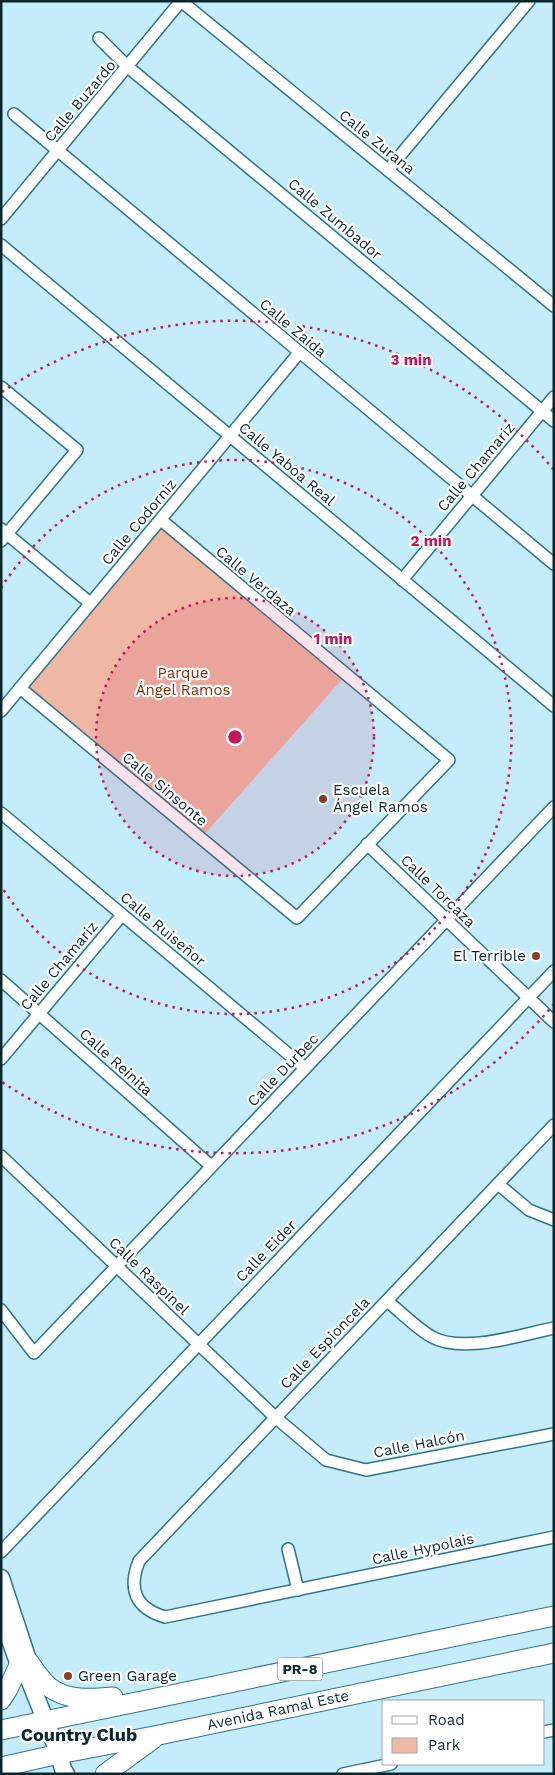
<svg xmlns="http://www.w3.org/2000/svg" width="555" height="1775" viewBox="0 0 555 1775" font-family="'Work Sans',sans-serif">
  <style>
    .green { fill: #f0b8a4 }
    .lines { fill: none; stroke-linecap: round; stroke-linejoin: round }
    .street-casing { stroke: #2f7488; stroke-width: 14 }
    .secondary-casing { stroke: #2f7488; stroke-width: 19 }
    .primary-casing { stroke: #2f7488; stroke-width: 21 }
    .street { stroke: #fff; stroke-width: 11 }
    .secondary { stroke: #fff; stroke-width: 16 }
    .primary { stroke: #fff; stroke-width: 19 }
    .ring { fill: none; stroke: #c2185b; stroke-width: 2.5; stroke-dasharray: 2.5 5 }
    .poi-dot { fill: #873e22; stroke: #fff; stroke-width: 2 }
    .labels { text-anchor: middle; dominant-baseline: central; stroke-width: 4.5; stroke-linejoin: round; paint-order: stroke }
    .shield { fill: #fff; stroke: #52676d; stroke-width: 1 }
    .shield-label { font-size: 14px; font-weight: bold; fill: #08262e }
    .street-label { font-size: 15px; fill: #08262e; stroke: #fff }
    .park-label { font-size: 15px; fill: #873006; stroke: #fff }
    .poi-label { font-size: 15px; fill: #08262e; stroke: #fff; text-anchor: start }
    .quarter-label { font-size: 18px; font-weight: bold; fill: #08262e; stroke: #fff }
    .centre { fill: #c2185b; stroke: #fff; stroke-width: 2.5 }
    .ring-label { font-size: 15px; text-anchor: middle; font-weight: bold; fill: #c2185b; stroke: #fff; stroke-width: 4.5; stroke-linejoin: round; paint-order: stroke }
  </style>
  <rect width="100%" height="100%" fill="#c4ecfa"/>
  <polygon class="green" points="161,520 346,675 201,838 20,688"/>
  <g class="lines">
    <g class="street-casing">
      <g id="street">
        <polyline points="181,1 554,306"/>
        <polyline points="99,38 128,67 554,421"/>
        <polyline points="14,114 554,564"/>
        <polyline points="388,170 529,1"/>
        <polyline points="1,219 181,1"/>
        <polyline points="1,245 554,706"/>
        <polyline points="1,387 77,450 1,541"/>
        <polyline points="1,529 90,603"/>
        <polyline points="402,580 554,397"/>
        <polyline points="20,688 297,918 449,760 161,520"/>
        <polyline points="1,711 299,353"/>
        <polyline points="1,813 305,1068"/>
        <polyline points="367,844 554,1022"/>
        <polyline points="1,980 211,1166"/>
        <polyline points="1,1059 122,915"/>
        <path d="M554 1125 139 1561C128 1589 135 1608 165 1617L554 1537"/>
        <polyline points="1,1156 275,1417 326,1460 366,1470 554,1434"/>
        <polyline points="498,1184 529,1210 554,1220"/>
        <path d="M387 1301C401 1312 416 1328 432 1337 463 1354 520 1335 554 1328"/>
        <polyline points="1,1310 34,1353 554,807"/>
        <polyline points="288,1549 298,1590"/>
        <polyline points="1,1552 554,971"/>
        <polyline points="544,1732 554,1730"/>
        <polyline points="343,1774 391,1764"/>
      </g>
    </g>
    <g class="secondary-casing">
      <g id="secondary">
        <polyline points="1,1578 28,1660"/>
        <polyline points="1,1615 19,1665 26,1672 59,1754 63,1769 66,1774"/>
      </g>
    </g>
    <g class="primary-casing">
      <g id="primary">
        <path d="M29 1662C35 1671 41 1680 49 1687 67 1701 92 1699 113 1697"/>
        <polyline points="1,1700 8,1689 19,1665"/>
        <polyline points="1,1730 554,1616"/>
        <polyline points="1,1767 59,1754 159,1735 554,1653"/>
        <polyline points="105,1774 153,1739"/>
      </g>
    </g>
    <use href="#street" class="street"/>
    <use href="#secondary" class="secondary"/>
    <use href="#primary" class="primary"/>
  </g>
  <circle cx="235" cy="737" r="139" fill="#c2185b" fill-opacity=".12"/>
  <g class="ring">
    <circle cx="235" cy="737" r="139"/>
    <path d="M1 588A277 277 0 1 1 1 886"/>
    <path d="M554 1004A416 416 0 0 1 2 1082M2 392A416 416 0 0 1 554 470"/>
  </g>
  <g class="poi-dot">
    <circle cx="323" cy="799" r="5"/>
    <circle cx="536" cy="956" r="5"/>
    <circle cx="68" cy="1676" r="5"/>
  </g>
  <g class="labels">
    <rect class="shield" x="277.5" y="1657.5" width="45" height="23" rx="4"/>
    <g class="shield-label">
      <text x="300" y="1669">PR-8</text>
    </g>
    <g class="street-label">
      <text transform="translate(80 101) rotate(-50)">Calle Buzardo</text>
      <text transform="translate(377 142) rotate(39)">Calle Zurana</text>
      <text transform="translate(335 219) rotate(40)">Calle Zumbador</text>
      <text transform="translate(293 328) rotate(40)">Calle Zaida</text>
      <text transform="translate(287 464) rotate(40)">Calle Yaboa Real</text>
      <text transform="translate(476 467) rotate(-50)">Calle Chamariz</text>
      <text transform="translate(139 522) rotate(-50)">Calle Codorniz</text>
      <text transform="translate(256 581) rotate(40)">Calle Verdaza</text>
      <text transform="translate(165 789) rotate(40)">Calle Sinsonte</text>
      <text transform="translate(438 891) rotate(44)">Calle Torcaza</text>
      <text transform="translate(163 929) rotate(40)">Calle Ruiseñor</text>
      <text transform="translate(59 966) rotate(-50)">Calle Chamariz</text>
      <text transform="translate(116 1062) rotate(42)">Calle Reinita</text>
      <text transform="translate(283 1070) rotate(-46)">Calle Durbec</text>
      <text transform="translate(266 1251) rotate(-46)">Calle Eider</text>
      <text transform="translate(149 1276) rotate(44)">Calle Raspinel</text>
      <text transform="translate(325 1343) rotate(-46)">Calle Espioncela</text>
      <text transform="translate(419 1444) rotate(-11)">Calle Halcón</text>
      <text transform="translate(423 1549) rotate(-12)">Calle Hypolais</text>
      <text transform="translate(278 1710) rotate(-12)">Avenida Ramal Este</text>
    </g>
    <g class="park-label">
      <text x="183" y="673">Parque<tspan x="183" dy="17">Ángel Ramos</tspan></text>
    </g>
    <g class="poi-label">
      <text x="333" y="790">Escuela<tspan x="333" dy="17">Ángel Ramos</tspan></text>
      <text x="526" y="956" text-anchor="end">El Terrible</text>
      <text x="78" y="1676">Green Garage</text>
    </g>
    <g class="quarter-label">
      <text x="79" y="1734">Country Club</text>
    </g>
  </g>
  <circle cx="235" cy="737" r="8" class="centre"/>
  <g class="ring-label">
    <text x="411" y="365">3 min</text>
    <text x="431" y="546">2 min</text>
    <text x="333" y="644">1 min</text>
  </g>
  <rect width="555" height="1775" fill="none" stroke="#08262e" stroke-width="5"/>
  <rect x="382" y="1700" width="162" height="65" fill="#ffffff" stroke="#9ca8ab"/>
  <rect x="392" y="1716" width="25" height="8" fill="#ffffff" stroke="#9ca8ab"/>
  <text x="428" y="1725" font-size="15" fill="#08262e">Road</text>
  <rect x="392" y="1738" width="25" height="15" fill="#f0b8a4" stroke="#9ca8ab"/>
  <text x="428" y="1750" font-size="15" fill="#08262e">Park</text>
</svg>
